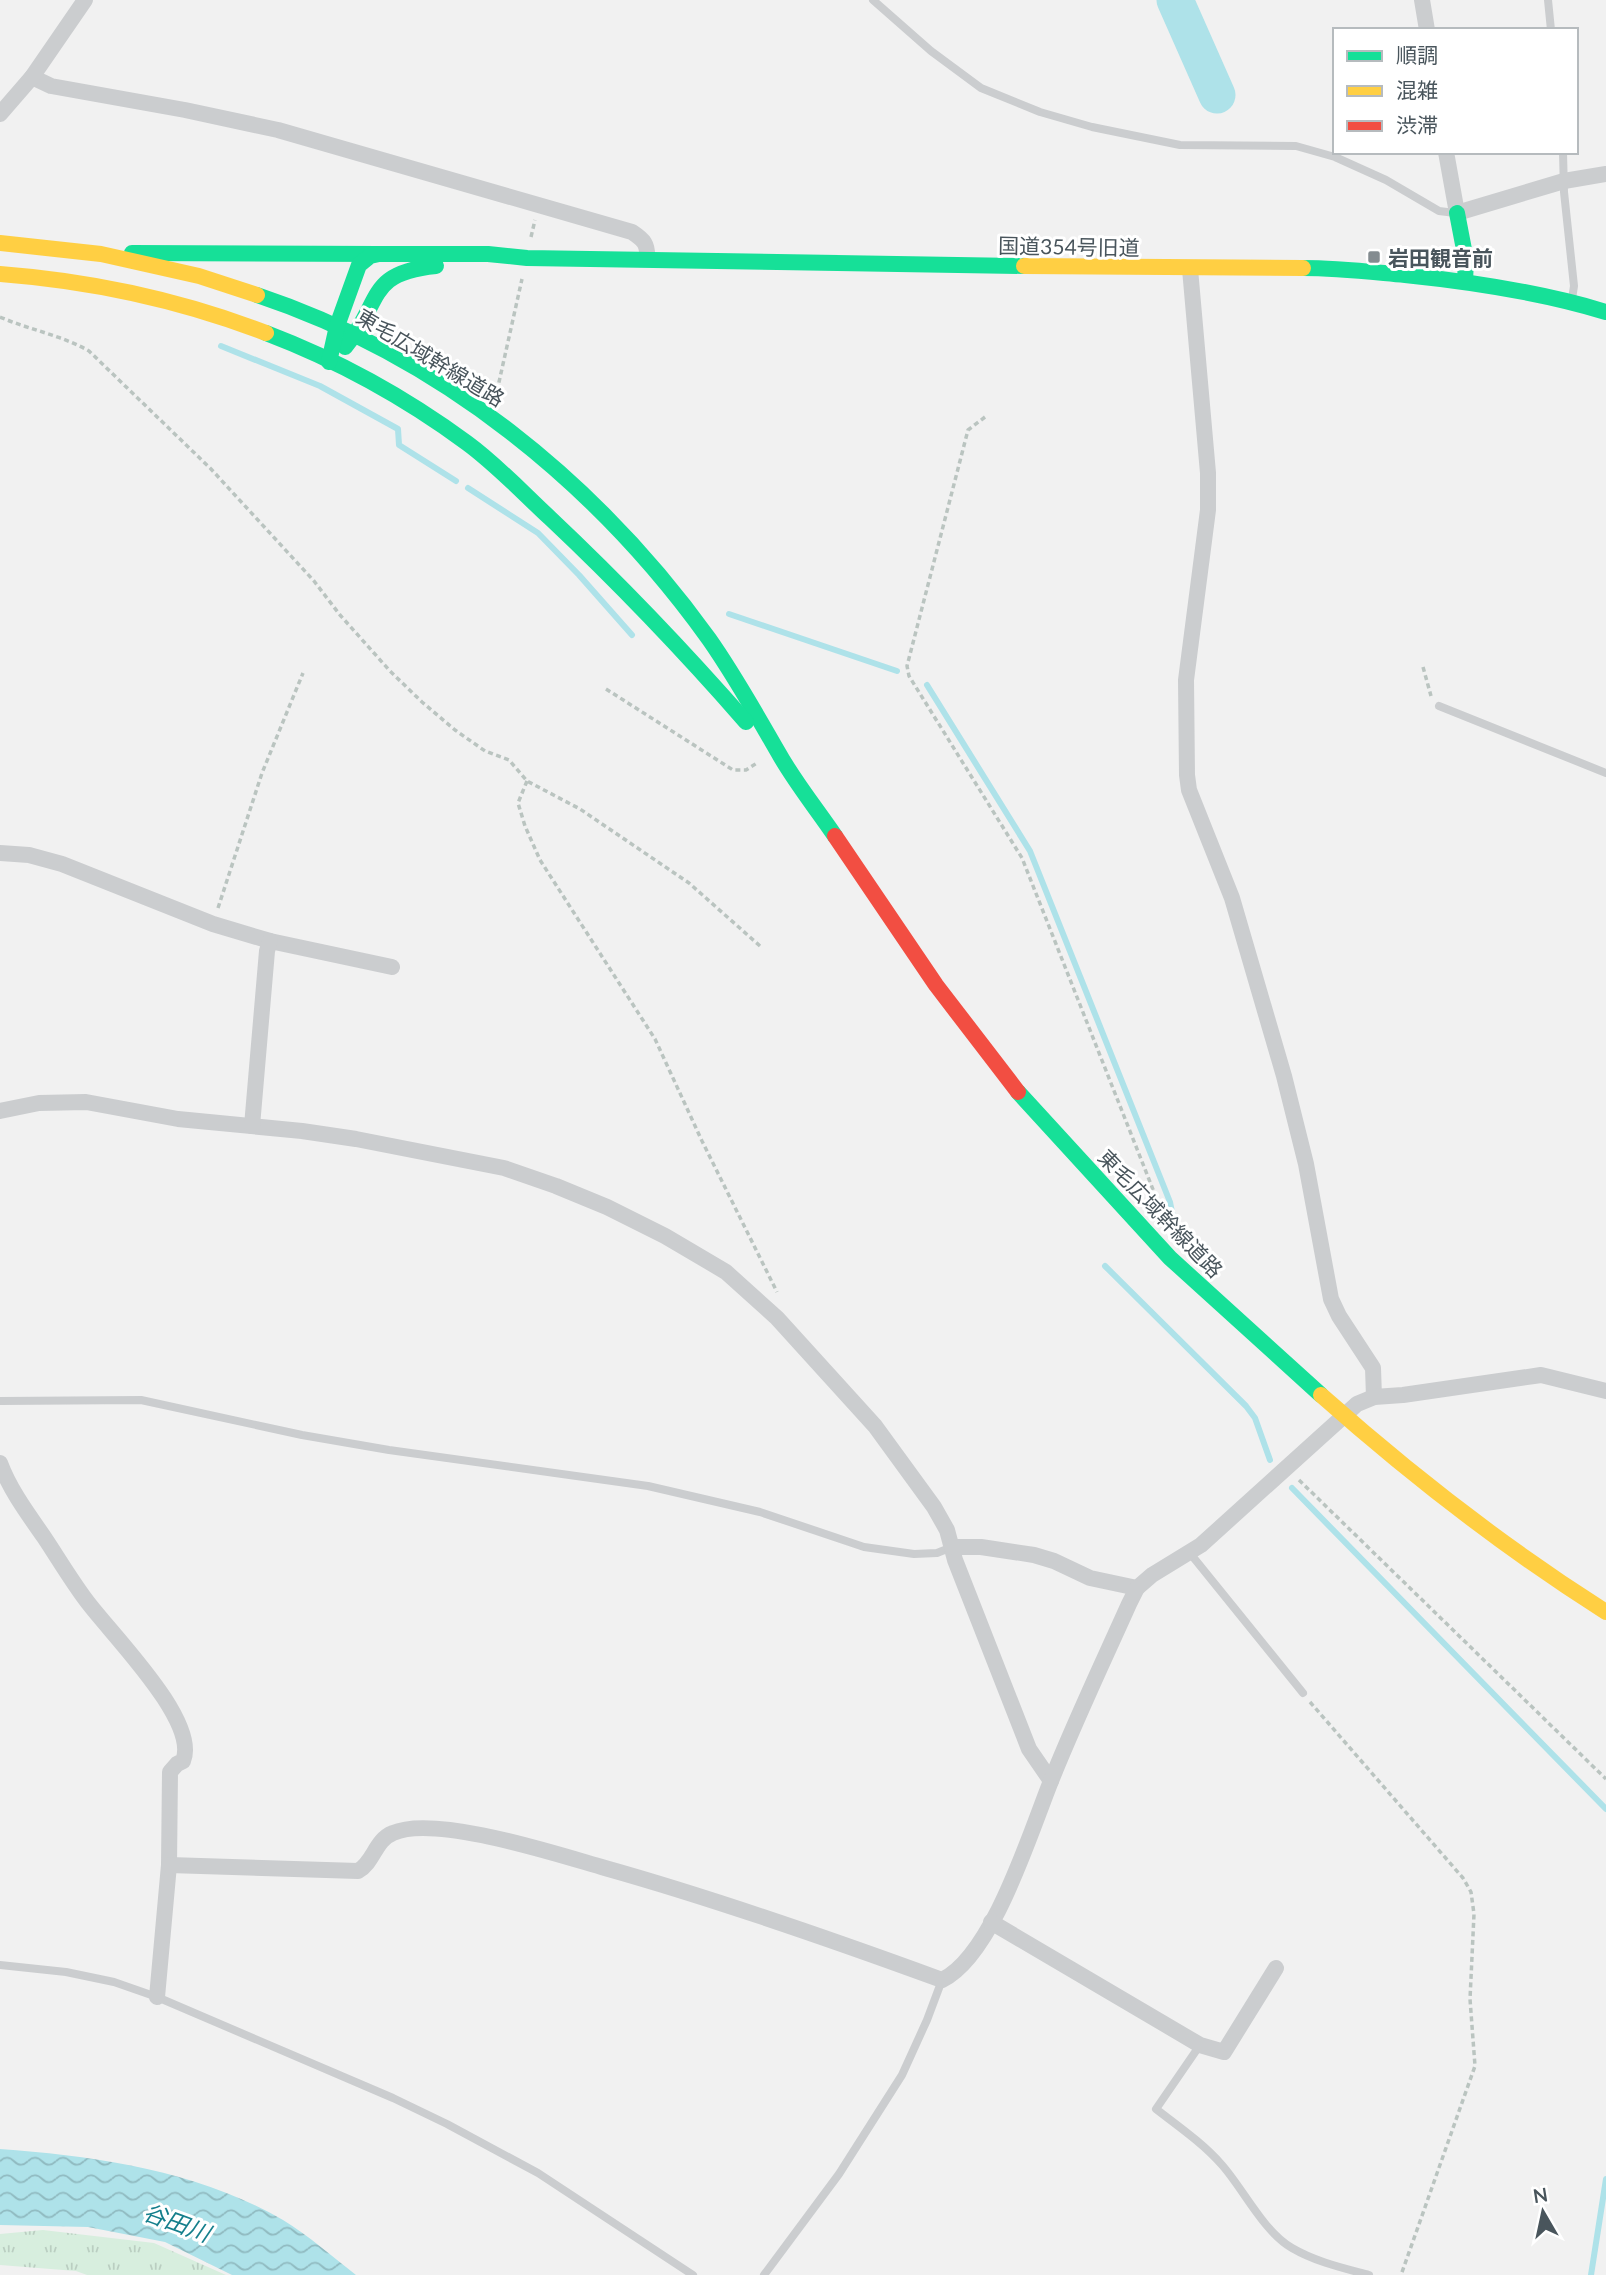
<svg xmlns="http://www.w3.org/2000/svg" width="1606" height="2275" viewBox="0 0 1606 2275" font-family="Lato,'Noto Sans JP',sans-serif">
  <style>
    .grass { fill: url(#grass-tufts) }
    .water { fill: url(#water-waves) }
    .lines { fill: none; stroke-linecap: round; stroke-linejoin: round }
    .stream { stroke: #aee2e9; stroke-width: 6 }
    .river { stroke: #aee2e9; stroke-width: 37 }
    .path { stroke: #bac4c0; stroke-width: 3.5; stroke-dasharray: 5 3.5; stroke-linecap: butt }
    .lane { stroke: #cbcdcf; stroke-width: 8 }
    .street { stroke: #cbcdcf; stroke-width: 16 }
    .fast { stroke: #16e098; stroke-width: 16 }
    .slow { stroke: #ffcf43; stroke-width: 16 }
    .jam { stroke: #f24e42; stroke-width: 16 }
    .poi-dot { fill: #848c90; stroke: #fff; stroke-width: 2.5 }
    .labels { text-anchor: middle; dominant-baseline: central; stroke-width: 6; stroke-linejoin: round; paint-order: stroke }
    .street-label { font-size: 21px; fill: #49555c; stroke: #fff }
    .poi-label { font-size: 21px; font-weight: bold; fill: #49555c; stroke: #fff; text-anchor: start }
    .water-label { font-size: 23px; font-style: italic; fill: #157f8c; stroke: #fff }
  </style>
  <defs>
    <pattern id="grass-tufts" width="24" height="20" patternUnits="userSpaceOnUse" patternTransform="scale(1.75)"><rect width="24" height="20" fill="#d7eede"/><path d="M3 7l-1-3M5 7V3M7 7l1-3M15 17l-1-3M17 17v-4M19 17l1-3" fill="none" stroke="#bacec1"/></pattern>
    <pattern id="water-waves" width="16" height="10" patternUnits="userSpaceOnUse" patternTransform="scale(1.75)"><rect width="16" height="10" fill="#aee2e9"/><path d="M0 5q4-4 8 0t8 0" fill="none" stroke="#90bac0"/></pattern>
  </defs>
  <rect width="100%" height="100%" fill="#f1f1f1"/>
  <polygon class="grass" points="43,2230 154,2243 226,2275 87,2275 76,2271 0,2265 0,2234"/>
  <path class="water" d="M0 2149C97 2156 198 2171 283 2220 308 2235 333 2257 356 2275H232L165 2242 88 2227 0 2225Z"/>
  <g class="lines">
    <g class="stream">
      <polyline points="221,346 320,386 398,429 399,445 456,481"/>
      <polyline points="468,488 538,533 579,575 632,635"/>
      <polyline points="729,614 897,671"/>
      <polyline points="927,685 1030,851 1170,1202 1173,1217"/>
      <polyline points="1105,1266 1246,1406 1255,1418 1270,1460"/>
      <polyline points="1292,1488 1606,1809"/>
      <polyline points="1591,2275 1606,2179"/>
    </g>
    <polyline class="river" points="1175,0 1217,95"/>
    <g class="path">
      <polyline points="531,237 535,220"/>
      <path d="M0 317C30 330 61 335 89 351L211 469 314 581 340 615 390 671 422 702 455 730 485 751 509 760 527 781 580 809 689 883 760 946"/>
      <polyline points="497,391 522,279"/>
      <polyline points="985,417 968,430 907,666 909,676 1022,858 1154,1192 1155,1205"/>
      <polyline points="1423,667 1431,696"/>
      <polyline points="606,689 733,770 746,770 757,763"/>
      <polyline points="527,781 518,803 525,826 540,860 655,1039 702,1141 777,1292"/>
      <polyline points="218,908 262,773 303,673"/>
      <polyline points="1299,1480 1606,1779"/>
      <polyline points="1310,1702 1463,1878 1471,1892 1474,1914 1470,1999 1475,2066 1401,2275"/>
    </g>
    <g class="lane">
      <polyline points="873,0 931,51 981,88 1040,112 1092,127 1180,145 1296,146 1335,157 1386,180 1439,211 1455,213"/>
      <polyline points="1548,0 1551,30"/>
      <polyline points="1563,152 1564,192 1574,286 1572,299"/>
      <polyline points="1439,706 1606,773"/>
      <polyline points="0,1401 141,1400 302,1435 389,1450 648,1486 760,1512 864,1547 914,1554 937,1553 952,1547"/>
      <polyline points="1189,1552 1303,1693"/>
      <polyline points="0,1965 66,1972 114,1982 157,1997 393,2098 447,2124 538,2173 693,2275"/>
      <path d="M1200 2045 1156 2109C1178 2126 1204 2144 1222 2165 1244 2190 1263 2231 1292 2248 1316 2262 1343 2268 1369 2275"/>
      <polyline points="764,2275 839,2174 902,2075 927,2020 942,1980"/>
    </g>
    <g class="street">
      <polyline points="1422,0 1427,30"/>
      <path d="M32 77 51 86 185 110 278 130 632 232C644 240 648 244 647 259"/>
      <polyline points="0,114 32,77 85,0"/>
      <polyline points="1446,152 1457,213 1564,181 1606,174"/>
      <polyline points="1190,269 1208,473 1208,510 1186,680 1187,775 1189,790 1232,898 1284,1076 1306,1164 1331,1299 1339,1316 1373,1368 1374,1397"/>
      <polyline points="0,853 29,855 62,864 213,924 270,941 392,967"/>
      <polyline points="0,1111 39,1103 86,1102 178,1119 302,1131 356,1139 504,1168 556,1186 607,1207 665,1236 726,1272 777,1318 875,1426 934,1507 947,1530 955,1560 1029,1749 1051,1781"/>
      <polyline points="252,1126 267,951 270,941"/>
      <path d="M0 1463C10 1490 28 1514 44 1537 58 1558 71 1580 86 1600 110 1633 200 1721 183 1761L177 1764 170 1772 169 1865 157 1997"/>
      <polyline points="952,1547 981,1547 1034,1555 1054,1561 1090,1578 1137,1588"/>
      <path d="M169 1865 358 1871C374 1862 375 1840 393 1833 435 1814 559 1855 605 1868 719 1900 830 1939 942 1980 993 1955 1030 1833 1051 1781 1075 1721 1103 1662 1129 1604L1137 1588 1152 1575 1201 1545 1357 1404 1374 1397 1403 1395 1541 1375 1606 1391"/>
      <polyline points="991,1922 1200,2045 1224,2052 1276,1968"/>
    </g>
    <g class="fast">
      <polyline points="1457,213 1466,260 1465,281"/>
      <polyline points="132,253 378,254"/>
      <path d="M1303 268C1338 268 1371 272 1405 275 1473 282 1541 292 1606 312"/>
      <path d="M257 295C440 356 597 483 709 639 735 676 756 714 778 752 794 781 816 808 835 836"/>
      <path d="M266 333C337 360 406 398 467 443 497 465 523 493 550 518 619 583 684 651 746 722"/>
      <path d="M345 347C383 302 365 273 436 266"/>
      <polyline points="329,362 337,326 359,265 370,256 379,254 488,254 527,258 1024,266"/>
      <polyline points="1018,1092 1170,1258 1321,1395"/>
    </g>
    <g class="slow">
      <polyline points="0,243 101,254 199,276 257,295"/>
      <polyline points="1024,266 1303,268"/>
      <path d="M0 274C92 281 180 300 266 333"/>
      <path d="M1321 1395C1410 1474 1505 1548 1606 1612"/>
    </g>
    <polyline class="jam" points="835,836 936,985 1018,1092"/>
  </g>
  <rect class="poi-dot" x="1367" y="250" width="14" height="14" rx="3.5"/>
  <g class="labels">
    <g class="street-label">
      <text transform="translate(1069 246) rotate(1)">国道354号旧道</text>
      <text transform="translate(431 357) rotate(31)">東毛広域幹線道路</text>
      <text transform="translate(1161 1213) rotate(46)">東毛広域幹線道路</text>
    </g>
    <g class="poi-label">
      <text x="1388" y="257">岩田観音前</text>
    </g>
    <g class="water-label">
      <text transform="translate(177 2222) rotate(20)">谷田川</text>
    </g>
  </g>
  <rect x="1333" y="28" width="245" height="126" fill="#ffffff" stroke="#b6bbbe" stroke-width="2"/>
  <rect x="1347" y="51" width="35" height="10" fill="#16e098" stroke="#b6bbbe" stroke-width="2"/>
  <text x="1396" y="63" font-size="21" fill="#49555c">順調</text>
  <rect x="1347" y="86" width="35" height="10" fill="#ffcf43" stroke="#b6bbbe" stroke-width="2"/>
  <text x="1396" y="98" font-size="21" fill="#49555c">混雑</text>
  <rect x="1347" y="121" width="35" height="10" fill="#f24e42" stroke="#b6bbbe" stroke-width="2"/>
  <text x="1396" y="133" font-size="21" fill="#49555c">渋滞</text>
  <g transform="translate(1543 2212) rotate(351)" stroke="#ffffff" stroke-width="5" paint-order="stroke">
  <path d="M0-5L12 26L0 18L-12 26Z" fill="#49555c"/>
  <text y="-10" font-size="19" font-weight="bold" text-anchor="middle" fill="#49555c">N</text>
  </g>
</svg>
